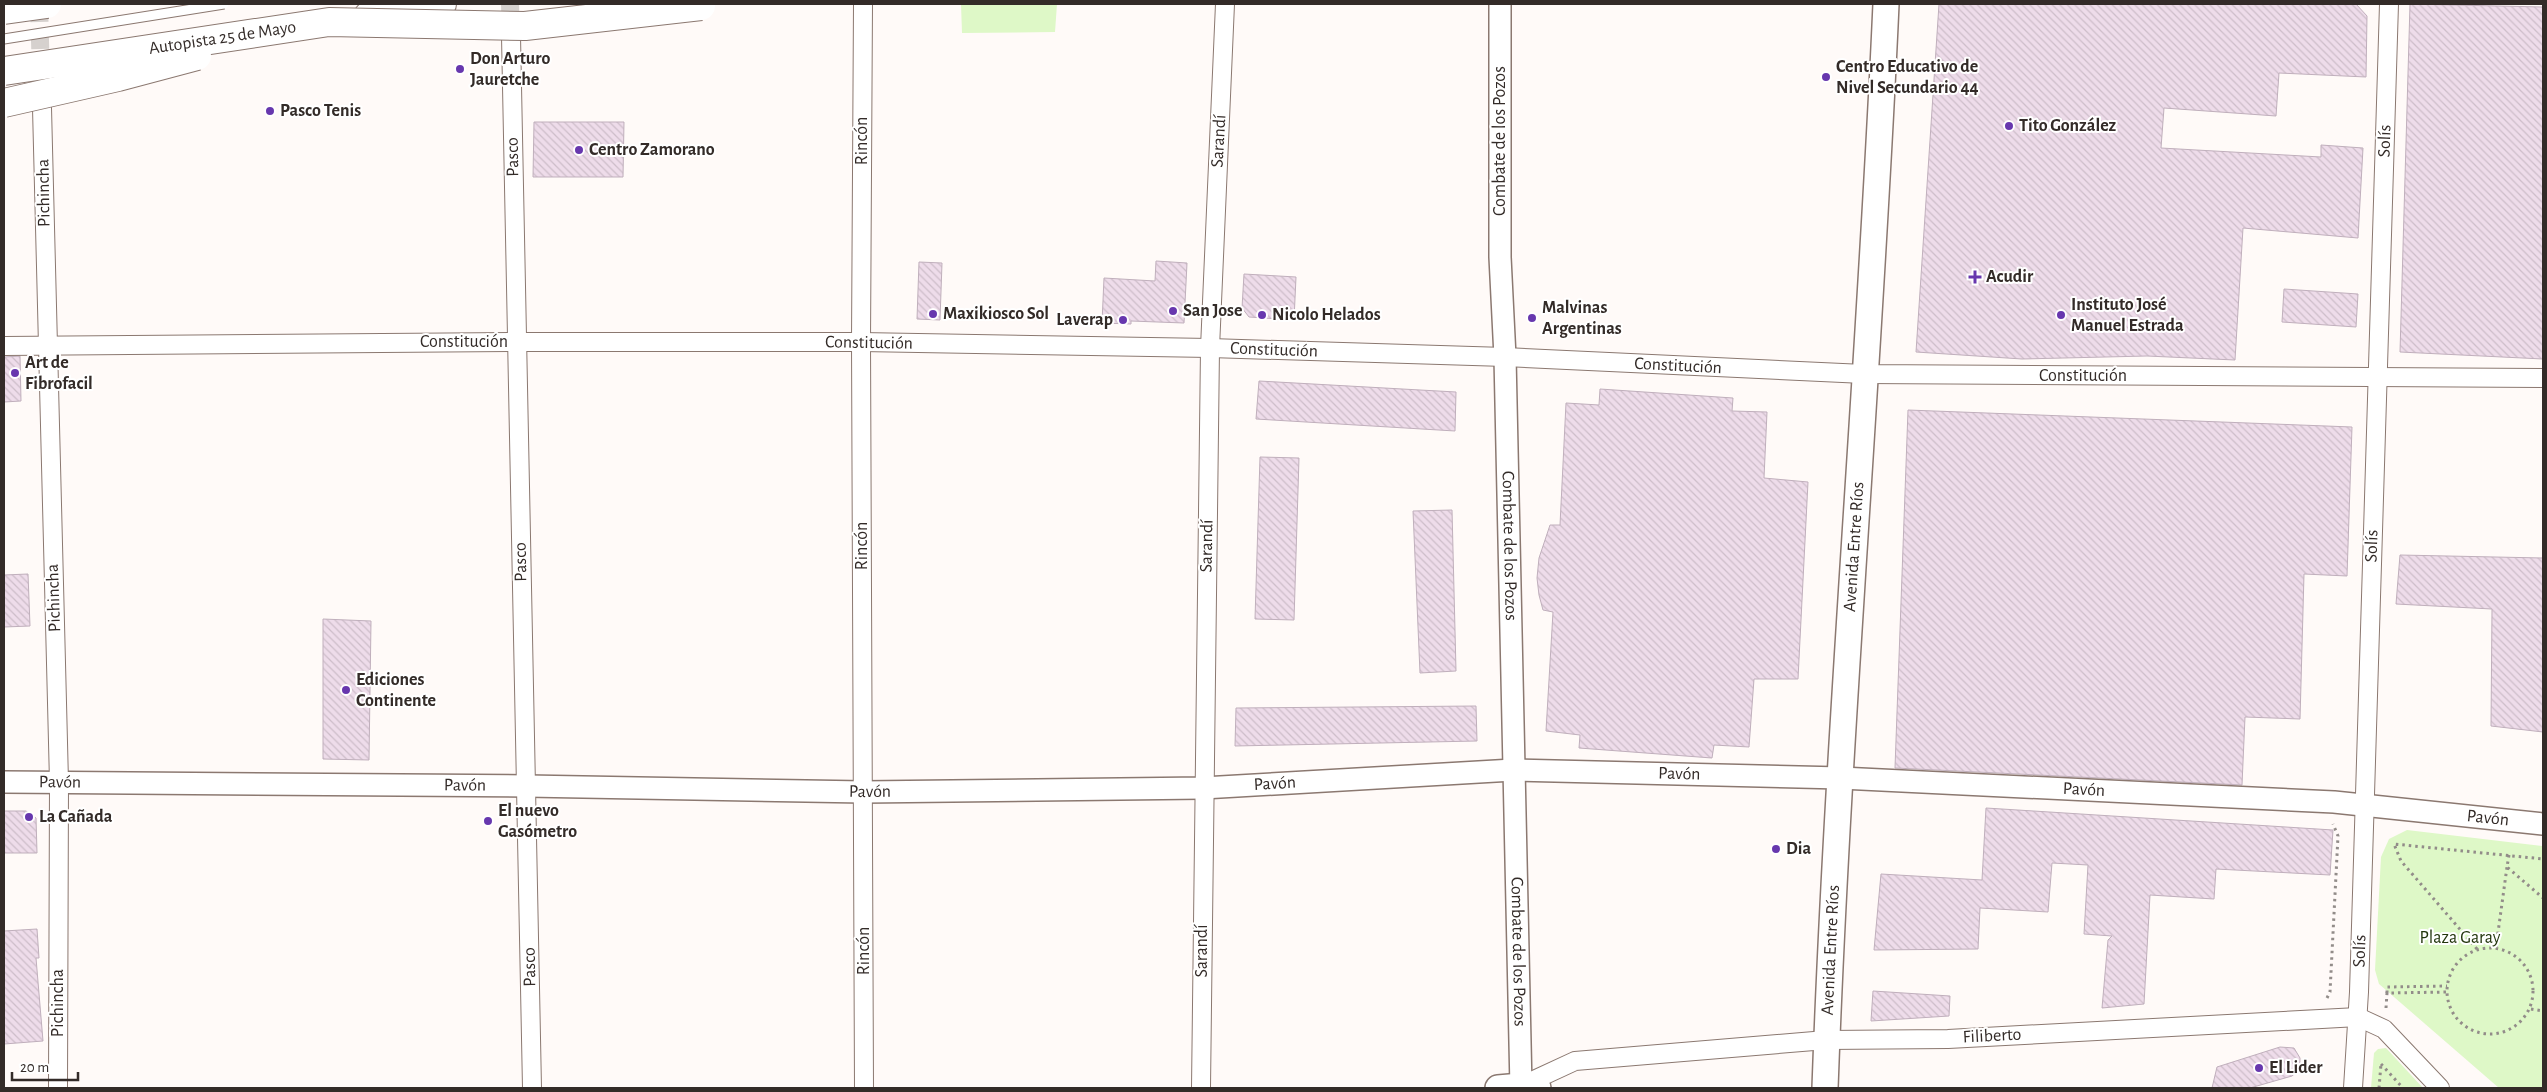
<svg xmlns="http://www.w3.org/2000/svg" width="2547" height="1092" viewBox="0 0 2547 1092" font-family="'Alegreya Sans',sans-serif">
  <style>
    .green { fill: #def8c7 }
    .building { fill: url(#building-back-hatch); stroke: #c0afbc }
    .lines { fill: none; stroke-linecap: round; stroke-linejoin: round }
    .minor-tunnel { stroke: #d6d1ce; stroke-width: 18; stroke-dasharray: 18 9; stroke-linecap: butt }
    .minor-casing { stroke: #8b7870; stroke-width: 20 }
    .tertiary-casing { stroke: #8b7870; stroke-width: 24 }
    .secondary-casing { stroke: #8b7870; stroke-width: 28 }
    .motorway-casing { stroke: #8b7870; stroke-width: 30 }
    .path { stroke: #928c89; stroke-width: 3; stroke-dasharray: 2.5 4; stroke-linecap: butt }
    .minor { stroke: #fff; stroke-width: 18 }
    .tertiary { stroke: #fff; stroke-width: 21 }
    .secondary { stroke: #fff; stroke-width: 25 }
    .motorway { stroke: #fff; stroke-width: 28 }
    .service-bridge-casing { stroke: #8b7870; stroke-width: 11; stroke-linecap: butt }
    .motorway-bridge-casing { stroke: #8b7870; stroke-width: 30; stroke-linecap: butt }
    .service-bridge { stroke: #fff; stroke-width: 9 }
    .motorway-bridge { stroke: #fff; stroke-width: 28 }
    .poi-dot { fill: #6737ae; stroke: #fff; stroke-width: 2 }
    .labels { text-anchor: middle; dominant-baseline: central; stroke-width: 4; stroke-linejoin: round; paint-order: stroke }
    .street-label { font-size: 18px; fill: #332b28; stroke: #fff }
    .poi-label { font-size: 18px; font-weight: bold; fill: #332b28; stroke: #fff; text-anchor: start }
    .park-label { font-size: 18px; fill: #23360d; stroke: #fff }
  </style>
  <defs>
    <pattern id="building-back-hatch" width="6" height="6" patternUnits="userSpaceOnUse" patternTransform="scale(1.25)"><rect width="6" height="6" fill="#eedcea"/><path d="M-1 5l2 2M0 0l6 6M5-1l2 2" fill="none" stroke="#cdbdc9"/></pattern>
  </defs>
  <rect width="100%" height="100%" fill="#fffaf8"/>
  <g class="green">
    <polygon points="961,4 1057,4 1055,32 962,33"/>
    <polygon points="2407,830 2543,846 2543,1088 2499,1088 2379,984 2375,970 2381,857 2389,839"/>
    <polygon points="2386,1048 2423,1088 2371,1088 2374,1053 2378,1049"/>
  </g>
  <g class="building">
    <polygon points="1939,4 2356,4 2367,16 2366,77 2279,73 2276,116 2164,108 2161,148 2321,157 2321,145 2363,148 2358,238 2243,228 2235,360 2147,356 2022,359 1916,352"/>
    <polygon points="2410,4 2543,7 2543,359 2400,352"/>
    <polygon points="534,122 624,122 623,177 533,177"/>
    <polygon points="1156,261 1187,263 1184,323 1131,321 1131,324 1102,323 1104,278 1155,281"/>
    <polygon points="919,262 942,263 940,320 917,319"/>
    <polygon points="1244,274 1296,277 1294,320 1249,317 1242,308"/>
    <polygon points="2284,289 2358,294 2356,327 2282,322"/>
    <polygon points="20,356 21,401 4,402 4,357"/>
    <polygon points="1259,381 1456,392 1455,431 1256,419"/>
    <polygon points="1600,389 1733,398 1732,411 1767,412 1764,478 1808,482 1798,679 1754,679 1749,747 1714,745 1712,758 1579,748 1580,735 1546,731 1553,612 1543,610 1539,595 1537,578 1539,558 1550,525 1560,525 1566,403 1599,405"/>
    <polygon points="1908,410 2352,427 2347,576 2304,574 2300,719 2245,717 2242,785 1895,768"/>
    <polygon points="1260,457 1299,458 1294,620 1255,619"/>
    <polygon points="1452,510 1456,671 1420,673 1413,511"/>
    <polygon points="2400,555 2543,558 2543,732 2491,726 2492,609 2396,604"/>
    <polygon points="28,574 30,626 4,627 4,575"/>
    <polygon points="323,619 371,621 369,760 323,759"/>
    <polygon points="1476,706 1477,741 1235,746 1236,708"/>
    <polygon points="1986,808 2333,830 2330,875 2216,869 2214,899 2150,895 2144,1004 2102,1008 2108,940 2112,936 2084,934 2088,865 2052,863 2048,912 1980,908 1978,949 1874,950 1881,874 1982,880"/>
    <polygon points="4,811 26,811 36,818 37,853 4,853"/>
    <polygon points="37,929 39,958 36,958 43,1041 4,1044 4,931"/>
    <polygon points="1873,991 1950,996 1949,1016 1871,1021"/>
    <polygon points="2280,1047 2294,1048 2300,1058 2300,1069 2292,1076 2250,1088 2212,1088 2217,1067"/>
  </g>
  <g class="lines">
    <g class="minor-tunnel">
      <polyline points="39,4 41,76"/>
      <polyline points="510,4 511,36"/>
    </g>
    <g class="minor-casing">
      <g id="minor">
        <polyline points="863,4 861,342 864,1088"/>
        <polyline points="511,36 532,1088"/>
        <polyline points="42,108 59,782 58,1088"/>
        <polyline points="4,346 516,342 861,342 1210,348 1505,357 1864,374 2543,378"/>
        <polyline points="1521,1086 1575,1061 1826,1040 1948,1039 2358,1017 2384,1029 2440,1088"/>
        <polyline points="1201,1088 1210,348 1225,4"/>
        <polyline points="2353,1088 2359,992 2389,4"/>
      </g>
    </g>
    <g class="tertiary-casing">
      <g id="tertiary">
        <path id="s1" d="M1500 4V257L1505 357 1521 1088"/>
        <path id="s2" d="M4 782 527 786 864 792 1203 788 1513 770 1841 778 2334 802 2543 824"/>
      </g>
    </g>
    <g class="secondary-casing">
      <g id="secondary">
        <polyline points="1498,1088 1521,1086 1538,1088"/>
        <path id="s3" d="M1825 1088C1838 726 1870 365 1886 4"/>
      </g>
    </g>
    <g class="motorway-casing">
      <polyline id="motorway" points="368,16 442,4"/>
    </g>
    <g class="path">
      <polyline points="2509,855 2507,867 2543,898"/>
      <polyline points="2496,947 2507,867"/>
      <circle cx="2490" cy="991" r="43"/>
      <polyline points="2477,949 2401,861 2394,844 2543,859"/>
      <polyline points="2387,993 2387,987 2447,986"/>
      <polyline points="2327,998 2330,992 2338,836 2333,824"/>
      <polyline points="2386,1008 2387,993 2447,992"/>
      <polyline points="2531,1009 2543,1011"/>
      <polyline points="2381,1064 2403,1088"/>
      <polyline points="2379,1088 2381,1064"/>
    </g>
    <use href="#minor" class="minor"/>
    <use href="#tertiary" class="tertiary"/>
    <use href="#secondary" class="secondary"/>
    <use href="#motorway" class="motorway"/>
    <g class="service-bridge-casing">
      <polyline id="service-bridge" points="4,39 224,4"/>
    </g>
    <g class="motorway-bridge-casing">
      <g id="motorway-bridge">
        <polyline points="4,10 47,4"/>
        <path id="s4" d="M4 71 329 22 525 26 701 6"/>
        <polyline points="4,103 118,77 197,56"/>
      </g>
    </g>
    <use href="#service-bridge" class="service-bridge"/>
    <use href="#motorway-bridge" class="motorway-bridge"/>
  </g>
  <g class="poi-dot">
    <circle cx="460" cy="69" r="5"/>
    <circle cx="1826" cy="77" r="5"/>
    <circle cx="270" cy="111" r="5"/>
    <circle cx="2009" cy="126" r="5"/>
    <circle cx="579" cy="150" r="5"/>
    <path d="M1972.5 269.5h5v5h5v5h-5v5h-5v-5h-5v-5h5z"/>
    <circle cx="1173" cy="311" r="5"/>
    <circle cx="933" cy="314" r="5"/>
    <circle cx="1262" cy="315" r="5"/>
    <circle cx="2061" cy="315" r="5"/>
    <circle cx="1532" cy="318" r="5"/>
    <circle cx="1123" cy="320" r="5"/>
    <circle cx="15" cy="373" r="5"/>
    <circle cx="346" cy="690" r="5"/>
    <circle cx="29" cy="817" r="5"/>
    <circle cx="488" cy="821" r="5"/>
    <circle cx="1776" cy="849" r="5"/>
    <circle cx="2259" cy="1068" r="5"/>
  </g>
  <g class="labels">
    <g class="street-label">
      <text stroke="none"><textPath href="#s4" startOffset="221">Autopista 25 de Mayo</textPath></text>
      <text transform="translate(862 141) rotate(-90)">Rincón</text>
      <text transform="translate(1219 141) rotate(-87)">Sarandí</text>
      <text transform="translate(1500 141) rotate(-90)">Combate de los Pozos</text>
      <text transform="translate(2385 141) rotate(-88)">Solís</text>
      <text transform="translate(513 157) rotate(-91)">Pasco</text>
      <text transform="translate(44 193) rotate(-91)">Pichincha</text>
      <text x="464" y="342">Constitución</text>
      <text transform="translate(869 343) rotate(1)">Constitución</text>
      <text transform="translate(1274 350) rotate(2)">Constitución</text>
      <text transform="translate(1678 366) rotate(3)">Constitución</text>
      <text x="2083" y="376">Constitución</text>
      <text transform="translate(862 546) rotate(-90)">Rincón</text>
      <text transform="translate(1207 546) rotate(-89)">Sarandí</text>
      <text stroke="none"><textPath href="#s1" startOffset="542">Combate de los Pozos</textPath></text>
      <text stroke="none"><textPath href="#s3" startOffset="542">Avenida Entre Ríos</textPath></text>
      <text transform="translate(2372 546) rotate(-88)">Solís</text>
      <text transform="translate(521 562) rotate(-91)">Pasco</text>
      <text transform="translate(54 598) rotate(-92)">Pichincha</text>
      <text stroke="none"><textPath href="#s2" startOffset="1676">Pavón</textPath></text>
      <text stroke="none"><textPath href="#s2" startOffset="56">Pavón</textPath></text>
      <text stroke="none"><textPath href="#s2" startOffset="1271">Pavón</textPath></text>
      <text stroke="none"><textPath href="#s2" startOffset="461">Pavón</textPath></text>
      <text stroke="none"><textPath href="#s2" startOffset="2081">Pavón</textPath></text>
      <text stroke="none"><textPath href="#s2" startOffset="866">Pavón</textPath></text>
      <text stroke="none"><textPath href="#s2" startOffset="2486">Pavón</textPath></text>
      <text stroke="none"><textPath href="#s3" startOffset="138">Avenida Entre Ríos</textPath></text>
      <text transform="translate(864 951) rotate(-90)">Rincón</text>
      <text transform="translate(1202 951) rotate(-90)">Sarandí</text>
      <text stroke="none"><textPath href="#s1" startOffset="948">Combate de los Pozos</textPath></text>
      <text transform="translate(2360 951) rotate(-88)">Solís</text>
      <text transform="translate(530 967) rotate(-91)">Pasco</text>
      <text transform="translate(58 1003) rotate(-90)">Pichincha</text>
      <text transform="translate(1992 1036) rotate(-3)">Filiberto</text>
    </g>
    <g class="poi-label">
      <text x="470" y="59">Don Arturo<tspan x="470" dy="21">Jauretche</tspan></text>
      <text x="1836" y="67">Centro Educativo de<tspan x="1836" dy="21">Nivel Secundario 44</tspan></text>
      <text x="280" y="111">Pasco Tenis</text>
      <text x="2019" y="126">Tito González</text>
      <text x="589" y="150">Centro Zamorano</text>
      <text x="1986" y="277">Acudir</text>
      <text x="2071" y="305">Instituto José<tspan x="2071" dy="21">Manuel Estrada</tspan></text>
      <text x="1542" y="308">Malvinas<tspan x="1542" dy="21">Argentinas</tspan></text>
      <text x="1183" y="311">San Jose</text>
      <text x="943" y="314">Maxikiosco Sol</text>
      <text x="1272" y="315">Nicolo Helados</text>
      <text x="1113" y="320" text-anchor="end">Laverap</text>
      <text x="25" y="363">Art de<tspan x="25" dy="21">Fibrofacil</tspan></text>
      <text x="356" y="680">Ediciones<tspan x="356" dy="21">Continente</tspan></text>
      <text x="498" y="811">El nuevo<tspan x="498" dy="21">Gasómetro</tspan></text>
      <text x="39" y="817">La Cañada</text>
      <text x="1786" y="849">Dia</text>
      <text x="2269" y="1068">El Lider</text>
    </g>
    <g class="park-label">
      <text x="2460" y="938">Plaza Garay</text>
    </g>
  </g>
  <rect width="2547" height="1092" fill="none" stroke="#332b28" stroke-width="10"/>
  <path d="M12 1072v8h66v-8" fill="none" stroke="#332b28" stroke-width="2.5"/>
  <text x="20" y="1072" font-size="15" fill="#332b28" stroke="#ffffff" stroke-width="4" paint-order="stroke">20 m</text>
</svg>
